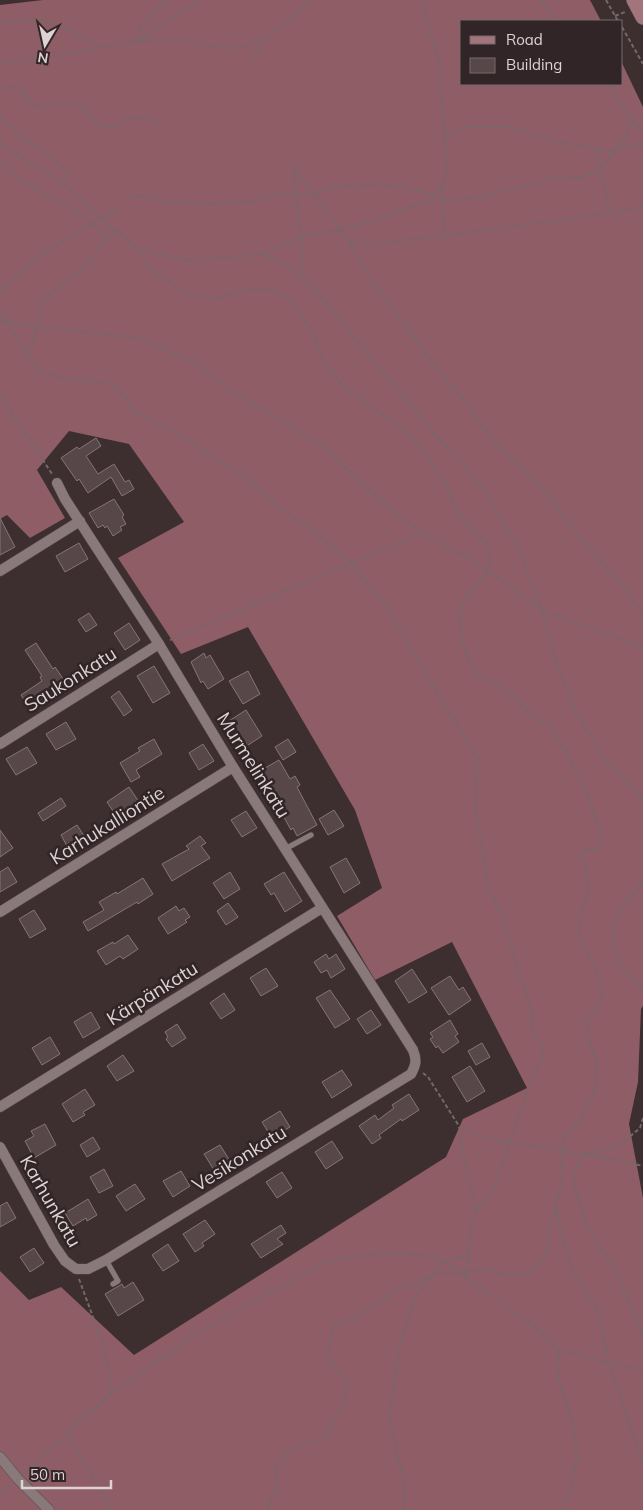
<svg xmlns="http://www.w3.org/2000/svg" width="643" height="1510" viewBox="0 0 643 1510" font-family="Mulish,sans-serif">
  <style>
    .forest { fill: #8e5d65 }
    .building { fill: #574749; stroke: #857577 }
    .lines { fill: none; stroke-linecap: round; stroke-linejoin: round }
    .lane-casing { stroke: #574b4d; stroke-width: 6 }
    .street-casing { stroke: #574b4d; stroke-width: 11 }
    .secondary-casing { stroke: #574b4d; stroke-width: 16 }
    .path { stroke: #756869; stroke-width: 2; stroke-dasharray: 4 2.5; stroke-linecap: butt }
    .lane { stroke: #8a797b; stroke-width: 5 }
    .street { stroke: #8a797b; stroke-width: 10 }
    .secondary { stroke: #a2757d; stroke-width: 15 }
    .labels { text-anchor: middle; dominant-baseline: central; stroke-width: 5; stroke-linejoin: round; paint-order: stroke }
    .street-label { font-size: 19px; fill: #ddd3d4; stroke: #322527 }
  </style>
  <rect width="100%" height="100%" fill="#3d2e30"/>
  <polygon class="forest" points="43,0 590,0 601,21 462,21 462,84 622,84 622,63 643,107 643,1006 641,1009 638,1082 629,1124 643,1198 643,1510 0,1510 0,1271 29,1300 61,1287 134,1355 446,1157 463,1119 527,1088 452,942 375,980 337,916 382,888 355,810 248,627 181,654 118,558 184,522 129,444 69,431 37,470 65,518 30,538 7,515 0,519 0,5"/>
  <g class="building">
    <polygon points="96,438 101,446 86,456 98,474 114,464 125,482 129,480 134,489 122,496 111,477 88,493 79,479 77,481 61,458 77,447 79,449"/>
    <polygon points="114,499 124,515 122,517 126,524 120,527 122,530 113,536 107,526 105,528 103,525 98,528 89,513"/>
    <polygon points="0,518 15,547 0,555"/>
    <polygon points="79,543 88,559 65,572 56,556"/>
    <polygon points="89,613 97,625 86,632 78,620"/>
    <polygon points="129,623 140,640 125,650 114,633"/>
    <polygon points="36,643 53,669 55,667 66,683 47,695 49,697 34,707 32,704 29,707 21,695 42,681 40,677 42,676 25,650"/>
    <polygon points="204,653 206,658 210,655 224,679 208,689 203,681 201,683 191,662"/>
    <polygon points="154,666 170,693 153,703 137,676"/>
    <polygon points="248,671 260,694 243,704 229,681"/>
    <polygon points="119,691 132,710 124,716 111,697"/>
    <polygon points="246,710 262,736 245,747 229,721"/>
    <polygon points="66,722 76,739 56,750 46,734"/>
    <polygon points="154,739 162,754 136,770 140,777 131,782 120,763 140,751 138,748"/>
    <polygon points="288,739 296,752 283,760 275,747"/>
    <polygon points="203,744 214,761 199,770 189,753"/>
    <polygon points="27,747 37,763 16,775 6,759"/>
    <polygon points="279,760 290,779 295,776 300,785 297,787 317,825 297,836 293,828 291,830 280,810 282,809 260,771"/>
    <polygon points="129,787 141,805 119,820 107,802"/>
    <polygon points="61,798 66,806 43,821 38,813"/>
    <polygon points="334,810 344,826 328,835 319,819"/>
    <polygon points="246,811 257,828 242,837 231,820"/>
    <polygon points="77,825 86,839 69,850 61,835"/>
    <polygon points="0,830 13,848 0,857"/>
    <polygon points="200,836 206,843 201,846 210,858 172,881 162,864 189,849 186,846"/>
    <polygon points="346,858 360,883 344,893 330,867"/>
    <polygon points="8,867 17,882 0,892 0,872"/>
    <polygon points="230,872 240,889 224,899 213,883"/>
    <polygon points="284,872 302,901 285,912 274,893 271,895 264,884"/>
    <polygon points="143,878 153,894 138,904 137,902 88,931 83,922 104,910 99,902 116,892 117,894"/>
    <polygon points="228,903 238,917 226,925 217,911"/>
    <polygon points="176,906 179,911 184,908 190,917 185,920 187,922 168,934 158,918"/>
    <polygon points="34,910 46,929 30,938 19,919"/>
    <polygon points="128,935 138,949 123,959 120,956 106,965 97,951 113,942 114,944"/>
    <polygon points="326,954 329,959 336,954 345,969 331,978 327,970 321,973 314,962"/>
    <polygon points="266,968 278,986 261,996 250,978"/>
    <polygon points="412,969 427,992 409,1003 395,981"/>
    <polygon points="450,976 459,990 463,987 471,1000 449,1015 431,988"/>
    <polygon points="330,990 350,1019 335,1028 316,998"/>
    <polygon points="224,993 235,1010 221,1019 210,1003"/>
    <polygon points="371,1010 381,1025 367,1034 357,1019"/>
    <polygon points="91,1012 100,1028 83,1038 74,1022"/>
    <polygon points="450,1020 458,1034 455,1036 459,1042 443,1053 438,1046 436,1048 430,1039 433,1037 430,1033"/>
    <polygon points="177,1024 186,1038 172,1047 166,1039 168,1037 165,1032"/>
    <polygon points="50,1037 60,1054 42,1065 32,1048"/>
    <polygon points="482,1043 490,1057 476,1065 468,1051"/>
    <polygon points="123,1055 134,1071 117,1081 107,1066"/>
    <polygon points="470,1066 485,1091 467,1102 452,1077"/>
    <polygon points="342,1070 352,1085 332,1098 322,1082"/>
    <polygon points="85,1089 95,1105 83,1112 85,1115 73,1122 62,1104"/>
    <polygon points="409,1094 419,1110 402,1121 401,1119 379,1135 381,1138 372,1144 359,1126 375,1115 378,1120 394,1108 392,1105"/>
    <polygon points="280,1111 290,1127 272,1138 262,1122"/>
    <polygon points="45,1124 56,1145 34,1158 25,1141 34,1136 31,1131"/>
    <polygon points="93,1137 100,1149 87,1157 80,1145"/>
    <polygon points="332,1141 343,1158 326,1169 315,1152"/>
    <polygon points="220,1145 230,1161 214,1170 204,1154"/>
    <polygon points="104,1169 113,1186 99,1193 90,1177"/>
    <polygon points="181,1171 190,1186 173,1197 163,1181"/>
    <polygon points="282,1172 292,1188 277,1198 266,1182"/>
    <polygon points="135,1184 145,1199 126,1211 116,1196"/>
    <polygon points="88,1199 97,1215 87,1221 86,1218 73,1226 65,1213"/>
    <polygon points="7,1202 16,1218 0,1227 0,1206"/>
    <polygon points="205,1220 215,1234 202,1243 204,1246 195,1252 183,1234"/>
    <polygon points="281,1225 286,1233 277,1239 283,1244 261,1258 251,1244"/>
    <polygon points="168,1244 179,1261 163,1271 152,1255"/>
    <polygon points="34,1248 44,1263 30,1272 20,1257"/>
    <polygon points="133,1282 144,1300 118,1316 105,1294 122,1284 124,1288"/>
  </g>
  <g class="lines">
    <g class="lane-casing">
      <g id="lane">
        <polyline points="285,849 311,835"/>
        <polyline points="106,1260 118,1281 113,1284"/>
      </g>
    </g>
    <g class="street-casing">
      <g id="street">
        <polyline points="0,571 80,521"/>
        <polyline points="0,744 159,644"/>
        <polyline points="0,912 233,767"/>
        <polyline points="0,1107 322,908"/>
        <path d="M0 1147 54 1245 65 1261 76 1269H88L106 1260 411 1074C416 1065 417 1060 413 1050L233 767 159 644 65 499 57 483"/>
        <polyline points="0,1457 18,1479 49,1510"/>
      </g>
    </g>
    <g class="secondary-casing">
      <polyline id="secondary" points="634,0 643,17"/>
    </g>
    <g class="path">
      <polyline points="541,0 559,21"/>
      <polyline points="606,0 618,21"/>
      <polyline points="615,16 625,12"/>
      <polyline points="0,24 5,22 40,20 67,29 101,47"/>
      <polyline points="622,27 643,64"/>
      <polyline points="140,40 198,0"/>
      <path d="M138 41C137 23 156 11 168 0"/>
      <polyline points="254,60 263,40 300,11 308,0"/>
      <polyline points="0,62 18,62 66,54 138,41 172,39 219,47 237,48 263,40"/>
      <polyline points="607,84 638,127 643,130"/>
      <polyline points="0,90 9,86 19,88 33,106 77,103 102,127 115,127 129,119 146,118 160,125"/>
      <polyline points="0,116 20,135 48,155 68,172 63,184"/>
      <polyline points="445,137 466,127 510,127 558,142 610,151 643,144"/>
      <polyline points="0,143 63,184 137,249 192,261 263,254 301,237 340,230 376,220 429,200 442,188 447,171 439,61 425,13 423,0"/>
      <polyline points="596,149 610,213"/>
      <polyline points="0,163 8,168 16,177 31,187 50,197 62,201 108,236"/>
      <polyline points="293,167 350,243 370,279 406,325 432,363 472,409 492,442 534,479 576,532 628,593 643,617"/>
      <polyline points="293,167 301,237 302,276"/>
      <polyline points="442,188 444,235"/>
      <polyline points="129,197 140,196 168,202 210,204 255,201 281,194 314,195 337,186 374,185 405,187 434,195 443,199 454,200 489,196 508,189 523,187 549,179 583,177 596,173 625,140 632,119"/>
      <polyline points="114,229 82,270 41,301 38,327 28,356 40,372 63,378 107,383 122,390 132,410 171,430 251,481 282,510 318,534 352,564 389,610 428,678 478,758 475,805 488,886 503,920 530,1005 533,1034 541,1043 543,1056 532,1079 494,1187 476,1209"/>
      <polyline points="350,243 375,244 585,217 643,207"/>
      <path d="M137 249 152 270 187 293 214 299 246 290 266 289 277 292 294 301 307 325 312 329 324 363 331 369 341 385 371 405 412 437 446 483 453 504 466 523 489 547 490 565 488 571 469 592 463 605 459 620 463 642 471 667 481 679 498 685 509 692 520 701 529 714 550 726 580 777 600 830V848L584 850 582 855 589 888 578 930 582 942 603 986 600 1002 595 1011 589 1016 586 1021 593 1054 597 1060 595 1087 592 1098 582 1118 566 1133 562 1151 561 1186 549 1231V1244L545 1257 532 1272 524 1274 505 1275 489 1269H482L463 1273 432 1274 416 1284 396 1290 358 1316 334 1326C326 1353 326 1361 347 1382L345 1401 329 1427V1435L293 1449 275 1467 278 1485 267 1510"/>
      <path d="M263 254C287 264 301 275 318 294L433 432 487 492 520 551 542 610 555 658 576 713 605 761 643 799"/>
      <polyline points="0,290 38,257 117,208"/>
      <polyline points="0,311 28,356"/>
      <polyline points="0,321 29,326 140,338 195,363 236,394 280,419 329,452 381,501 423,533 477,563 542,610 643,647"/>
      <polyline points="0,394 52,474"/>
      <polyline points="170,640 423,533"/>
      <polyline points="643,883 624,904 614,927 613,951 625,972 643,989"/>
      <polyline points="423,1073 428,1077 459,1126 483,1138 608,1158 643,1166"/>
      <polyline points="643,1118 640,1128 621,1144 584,1155 578,1165 573,1181 586,1224 617,1274 643,1334"/>
      <polyline points="459,1127 466,1170 476,1209 471,1230 466,1277"/>
      <polyline points="556,1212 571,1267 598,1312 609,1362 643,1463"/>
      <polyline points="79,1279 104,1347 109,1372 110,1394"/>
      <polyline points="558,1349 559,1381 574,1428 577,1457 570,1492 559,1510"/>
      <polyline points="68,1434 112,1510"/>
      <polyline points="25,1473 110,1394 197,1333 326,1262 360,1256 393,1253 422,1255 444,1261 541,1332 558,1349 601,1361 643,1369"/>
      <polyline points="0,1492 10,1485"/>
      <polyline points="404,1510 405,1488 389,1415 401,1341 415,1298 444,1261 468,1256"/>
    </g>
    <use href="#lane" class="lane"/>
    <use href="#street" class="street"/>
    <use href="#secondary" class="secondary"/>
  </g>
  <g class="labels">
    <g class="street-label">
      <text transform="translate(70 679) rotate(-32)">Saukonkatu</text>
      <text transform="translate(254 765) rotate(58)">Murmelinkatu</text>
      <text transform="translate(107 825) rotate(-32)">Karhukalliontie</text>
      <text transform="translate(152 993) rotate(-32)">Kärpänkatu</text>
      <text transform="translate(239 1158) rotate(-32)">Vesikonkatu</text>
      <text transform="translate(51 1201) rotate(60)">Karhunkatu</text>
    </g>
  </g>
  <rect x="460" y="20" width="162" height="65" fill="#322527" stroke="#766b6c"/>
  <rect x="470" y="36" width="25" height="8" fill="#a2757d" stroke="#766b6c"/>
  <text x="506" y="45" font-size="15" fill="#ddd3d4">Road</text>
  <rect x="470" y="58" width="25" height="15" fill="#574749" stroke="#766b6c"/>
  <text x="506" y="70" font-size="15" fill="#ddd3d4">Building</text>
  <g transform="translate(45 45) rotate(189)" stroke="#322527" stroke-width="4" paint-order="stroke">
  <path d="M0-4L9 19L0 12L-9 19Z" fill="#ddd3d4"/>
  <text y="-8" font-size="14" font-weight="bold" text-anchor="middle" fill="#ddd3d4">N</text>
  </g>
  <path d="M22 1480v8h89v-8" fill="none" stroke="#ddd3d4" stroke-width="2.5"/>
  <text x="30" y="1480" font-size="15" fill="#ddd3d4" stroke="#322527" stroke-width="4" paint-order="stroke">50 m</text>
</svg>
